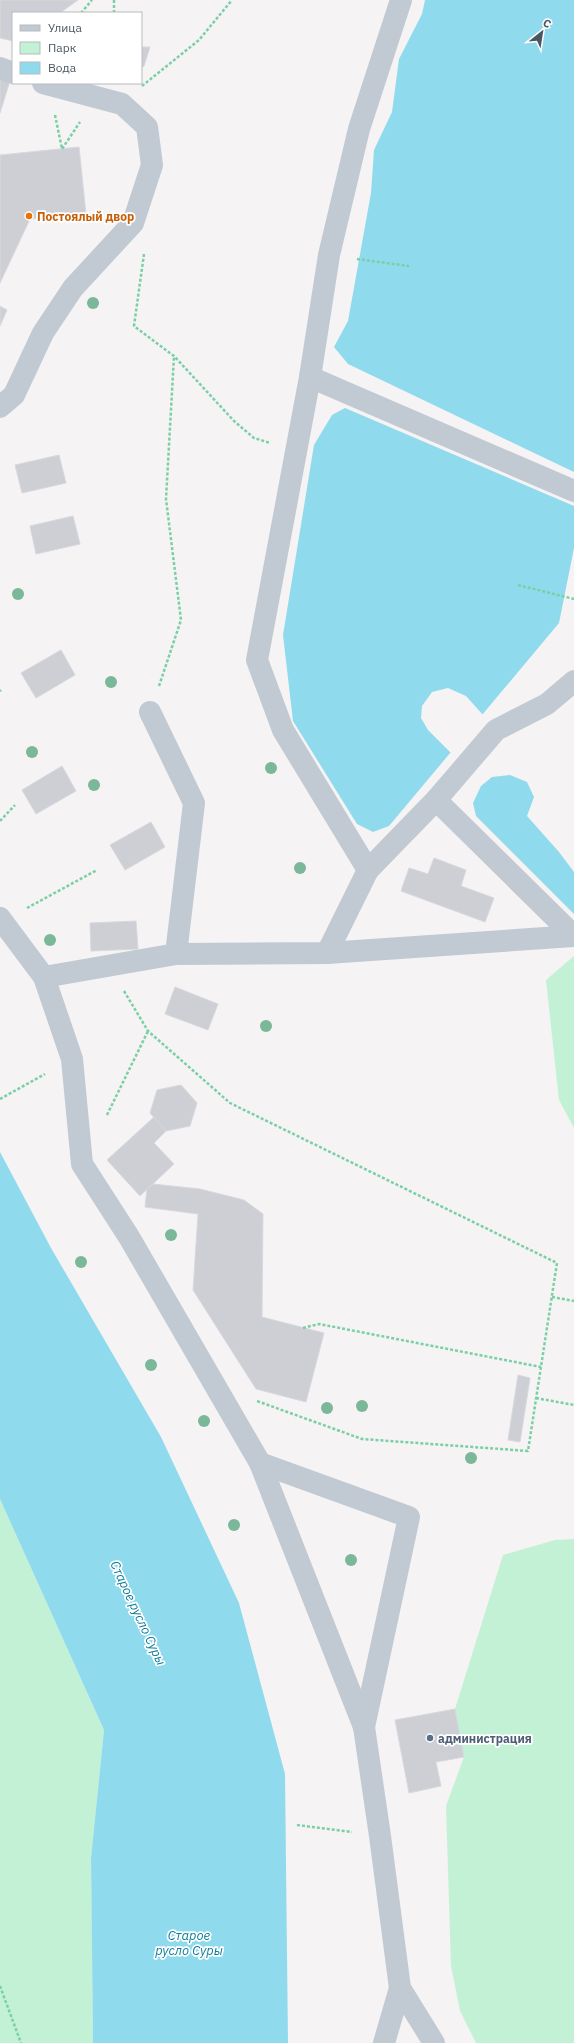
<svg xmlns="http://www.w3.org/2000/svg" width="574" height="2043" viewBox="0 0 574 2043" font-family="'IBM Plex Sans',sans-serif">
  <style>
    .green { fill: #c3f1d5 }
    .water { fill: #90daee }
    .pier { fill: #f5f3f3 }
    .building { fill: #cdcfd5; stroke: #d7d9de }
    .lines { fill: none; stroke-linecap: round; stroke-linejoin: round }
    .path { stroke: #7ad0a6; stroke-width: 2.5; stroke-dasharray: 3 2; stroke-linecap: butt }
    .minor { stroke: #c1cad2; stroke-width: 22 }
    .tree { fill: #7bb799 }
    .food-dot { fill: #e8710a; stroke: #fff; stroke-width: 1.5 }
    .service-dot { fill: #5c6f8a; stroke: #fff; stroke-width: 1.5 }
    .labels { text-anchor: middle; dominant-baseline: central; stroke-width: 3.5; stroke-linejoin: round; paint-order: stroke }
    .food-label { font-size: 12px; font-weight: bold; fill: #c56008; stroke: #fff; text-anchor: start }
    .service-label { font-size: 12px; font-weight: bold; fill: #4e5e75; stroke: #fff; text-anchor: start }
    .water-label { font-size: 13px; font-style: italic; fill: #0c7c9b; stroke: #fff }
  </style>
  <rect width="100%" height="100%" fill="#f5f3f3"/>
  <g class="green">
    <polygon points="574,956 574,1128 559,1100 546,980"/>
    <polygon points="0,1499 104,1730 91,1858 93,2043 0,2043"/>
    <polygon points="574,1539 574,2043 476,2043 460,2011 451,1966 446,1806 464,1757 455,1709 503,1555 555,1540"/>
  </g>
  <g class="water">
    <polygon points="425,0 574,0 574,472 348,364 334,347 348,321 371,193 374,150 392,112 399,59 422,14"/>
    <polygon points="345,408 574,506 574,548 559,623 389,826 373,832 357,824 293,721 283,635 314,445 332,415"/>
    <polygon points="510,775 527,782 534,797 527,816 559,852 574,872 574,914 476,816 473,803 481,786 492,777"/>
    <polygon points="0,1152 51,1248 161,1437 239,1603 285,1774 288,2043 93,2043 91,1858 104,1730 0,1499"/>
  </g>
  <polygon class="pier" points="448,688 466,696 484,716 452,754 428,730 421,718 422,706 432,692"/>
  <g class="building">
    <polygon points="0,0 78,0 60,13 13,13 13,41 0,38"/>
    <polygon points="141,47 150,47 144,66 141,68"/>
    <polygon points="0,78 10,81 0,113"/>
    <polygon points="79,147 86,214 30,219 0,283 0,155"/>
    <polygon points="0,306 7,310 0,326"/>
    <polygon points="59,455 66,483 22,493 15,465"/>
    <polygon points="73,516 80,544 36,554 30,526"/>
    <polygon points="61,650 75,675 36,698 21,673"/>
    <polygon points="62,766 76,791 36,814 22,790"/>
    <polygon points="151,822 165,847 125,870 110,845"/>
    <polygon points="434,858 466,870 461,886 494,898 485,922 401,891 409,868 428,874"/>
    <polygon points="136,921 138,949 91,951 90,923"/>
    <polygon points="175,987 218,1004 208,1030 165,1014"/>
    <polygon points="181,1085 197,1103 190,1126 166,1131 150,1113 157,1090"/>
    <polygon points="154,1117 166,1131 154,1143 174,1164 140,1196 107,1160"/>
    <polygon points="153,1184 200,1189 244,1200 263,1214 262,1317 324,1333 306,1402 256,1389 193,1290 198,1214 145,1207 147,1189"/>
    <polygon points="518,1375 530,1378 520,1442 508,1440"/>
    <polygon points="455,1709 464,1757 436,1762 441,1786 409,1793 395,1720"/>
  </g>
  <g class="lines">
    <g class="path">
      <polyline points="114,0 114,13"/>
      <polyline points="81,13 92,0"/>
      <polyline points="142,86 199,40 232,0"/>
      <polyline points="55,115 62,149 80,122"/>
      <polyline points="144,254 134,326 174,356 234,421 254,438 270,443"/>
      <polyline points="357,259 409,266"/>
      <polyline points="518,585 574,599"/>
      <polyline points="159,686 181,620 166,499 174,356"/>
      <polyline points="0,691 1,690"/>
      <polyline points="0,821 15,805"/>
      <polyline points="27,908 97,870"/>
      <polyline points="124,991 148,1031 230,1103 557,1263 528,1451 362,1439 257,1401"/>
      <polyline points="0,1099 45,1074"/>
      <polyline points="107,1115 148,1031"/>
      <polyline points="552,1297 574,1301"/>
      <polyline points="303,1328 319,1324 541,1367"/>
      <polyline points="536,1398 574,1405"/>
      <polyline points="297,1825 352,1832"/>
      <polyline points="0,1986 21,2043"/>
    </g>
    <g class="minor">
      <polyline points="0,68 13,73"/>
      <polyline points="310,377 574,491"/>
      <polyline points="0,407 14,395 43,333 73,288 133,223 152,165 147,127 122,104 43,83"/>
      <polyline points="436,800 574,936"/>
      <polyline points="368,870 283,730 257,660 310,377 329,255 359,129 401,0"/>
      <polyline points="0,918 44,977 72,1059 82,1164 129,1237 260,1463 364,1727 380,1836 400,1988 434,2043"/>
      <polyline points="327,953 368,870 436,800 496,730 547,704 574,681"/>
      <polyline points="176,954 327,953 574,936"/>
      <polyline points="44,977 176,954 194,803 150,712"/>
      <polyline points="260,1463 409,1517 364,1727"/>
      <polyline points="384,2043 400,1988"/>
    </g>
  </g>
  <g class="tree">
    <circle cx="93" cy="303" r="6"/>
    <circle cx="18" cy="594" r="6"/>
    <circle cx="111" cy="682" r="6"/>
    <circle cx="32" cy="752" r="6"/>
    <circle cx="271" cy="768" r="6"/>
    <circle cx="94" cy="785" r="6"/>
    <circle cx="300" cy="868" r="6"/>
    <circle cx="50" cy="940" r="6"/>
    <circle cx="266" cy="1026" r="6"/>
    <circle cx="171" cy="1235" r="6"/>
    <circle cx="81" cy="1262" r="6"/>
    <circle cx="151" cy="1365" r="6"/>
    <circle cx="362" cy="1406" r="6"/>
    <circle cx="327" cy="1408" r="6"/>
    <circle cx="204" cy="1421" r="6"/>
    <circle cx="471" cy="1458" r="6"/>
    <circle cx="234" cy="1525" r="6"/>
    <circle cx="351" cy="1560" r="6"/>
  </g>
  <circle class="food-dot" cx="29" cy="216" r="4"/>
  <circle class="service-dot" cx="430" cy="1738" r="4"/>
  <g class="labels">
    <g class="food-label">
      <text x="37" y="216">Постоялый двор</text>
    </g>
    <g class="service-label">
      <text x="438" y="1738">администрация</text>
    </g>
    <g class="water-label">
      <text transform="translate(138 1613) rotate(65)">Старое русло Суры</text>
      <text x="189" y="1935">Старое<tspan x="189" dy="15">русло Суры</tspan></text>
    </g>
  </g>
  <rect x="12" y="12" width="130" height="72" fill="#ffffff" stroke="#b7bbc0"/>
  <rect x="20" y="25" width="20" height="6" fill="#c1cad2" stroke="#b7bbc0"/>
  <text x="48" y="32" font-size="12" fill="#4a5661">Улица</text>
  <rect x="20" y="42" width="20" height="12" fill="#c3f1d5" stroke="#b7bbc0"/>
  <text x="48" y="52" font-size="12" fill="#4a5661">Парк</text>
  <rect x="20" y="62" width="20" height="12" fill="#90daee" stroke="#b7bbc0"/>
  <text x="48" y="72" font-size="12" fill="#4a5661">Вода</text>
  <g transform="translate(542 32) rotate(30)" stroke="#ffffff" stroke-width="3" paint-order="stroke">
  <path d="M0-3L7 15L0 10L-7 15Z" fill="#4a5661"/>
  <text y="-6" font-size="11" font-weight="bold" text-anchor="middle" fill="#4a5661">С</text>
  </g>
</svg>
